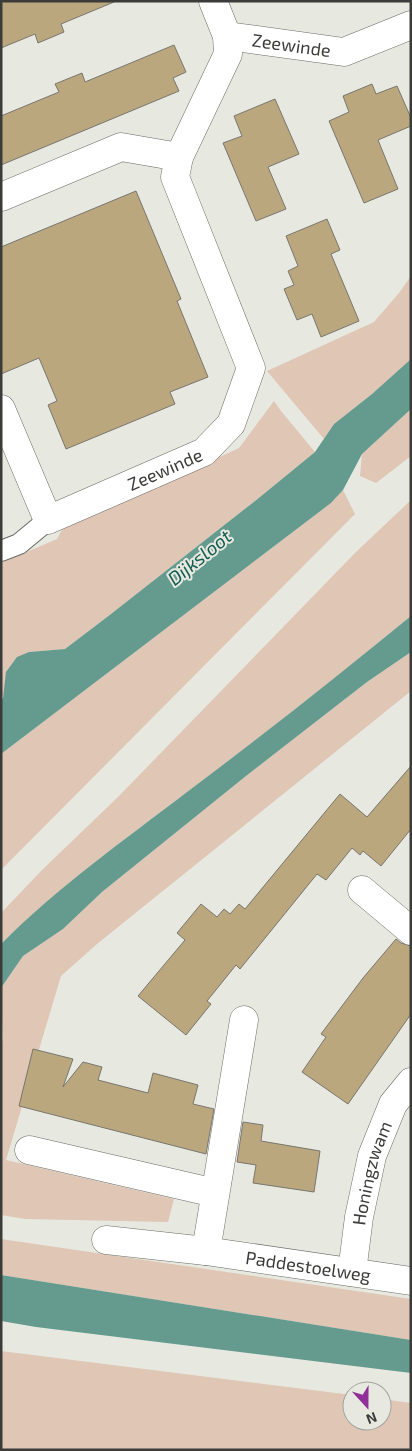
<svg xmlns="http://www.w3.org/2000/svg" width="412" height="1451" viewBox="0 0 412 1451" font-family="'Exo 2',sans-serif">
  <style>
    .green { fill: #dfc6b5 }
    .water { fill: #659b8f }
    .building { fill: #baa77d; stroke: #78766f }
    .lines { fill: none; stroke-linecap: round; stroke-linejoin: round }
    .pedestrian-casing { stroke: #6a6b65; stroke-width: 22 }
    .minor-casing { stroke: #6a6b65; stroke-width: 29 }
    .pedestrian { stroke: #fff; stroke-width: 20 }
    .minor { stroke: #fff; stroke-width: 28 }
    .labels { text-anchor: middle; dominant-baseline: central; stroke-width: 4; stroke-linejoin: round; paint-order: stroke }
    .street-label { font-size: 18px; fill: #3b3c39; stroke: #e7e9e1 }
    .water-label { font-size: 19px; font-style: italic; fill: #125d50; stroke: #e7e9e1 }
  </style>
  <rect width="100%" height="100%" fill="#e7e9e1"/>
  <g class="green">
    <polygon points="411,276 411,359 372,394 334,424 324,439 267,371 374,322 399,293"/>
    <polygon points="274,401 281,411 315,452 260,497 111,614 65,649 29,652 1,699 1,563 57,539 65,524 196,468 239,448"/>
    <polygon points="411,409 411,456 376,483 360,476 362,454"/>
    <polygon points="343,490 355,514 1,870 1,754 331,503"/>
    <path d="M411 500V616C338 677 263 735 187 792 123 841 58 887 1 944V913L43 869 118 797 356 552Z"/>
    <polygon points="411,652 411,691 97,944 61,976 6,1160 174,1199 168,1222 25,1219 1,1215 1,1046 3,1039 1,988 23,956 63,929 102,892 246,776 367,682"/>
    <polygon points="1,1239 411,1299 411,1340 1,1275"/>
    <polygon points="1,1351 352,1395 352,1421 382,1421 382,1399 411,1403 411,1450 1,1450"/>
  </g>
  <g class="water">
    <polygon points="411,359 411,409 362,454 343,490 331,503 1,754 1,699 3,698 6,672 17,657 29,652 65,649 111,614 260,497 315,452 334,424 372,394"/>
    <path d="M411 616V652L367 682 246 776 102 892 63 929 23 956 1 988V944C58 887 123 841 187 792 263 735 338 676 411 616Z"/>
    <polygon points="1,1275 411,1340 411,1373 36,1327 1,1321"/>
  </g>
  <g class="building">
    <polygon points="1,1 114,1 114,2 61,24 64,32 38,43 35,34 1,48"/>
    <polygon points="174,45 186,72 173,78 179,91 1,165 1,116 59,92 55,84 82,73 85,82"/>
    <polygon points="372,84 376,94 397,86 411,118 411,126 378,140 398,189 364,203 329,121 349,112 343,96"/>
    <polygon points="275,99 299,154 268,167 286,209 256,221 223,143 242,136 234,116"/>
    <polygon points="136,191 181,299 177,301 208,377 170,392 175,404 66,449 48,405 57,401 39,358 1,374 1,247"/>
    <polygon points="327,219 340,250 331,254 359,321 321,337 312,314 297,320 284,289 294,285 288,271 298,266 286,236"/>
    <polygon points="411,766 411,829 381,866 363,851 360,855 352,848 326,880 317,874 240,969 236,965 207,1001 211,1004 186,1035 138,996 185,940 177,933 201,904 217,917 224,909 230,914 239,904 245,909 340,794 367,817"/>
    <polygon points="396,939 401,943 411,946 411,1014 348,1104 302,1072 326,1037 321,1034 363,978"/>
    <polygon points="33,1049 73,1059 63,1087 83,1062 102,1067 98,1080 148,1093 153,1073 198,1085 193,1104 214,1109 206,1154 19,1106"/>
    <polygon points="243,1122 263,1125 261,1141 320,1151 314,1192 253,1183 256,1165 237,1162"/>
  </g>
  <g class="lines">
    <g class="pedestrian-casing">
      <polyline id="pedestrian" points="1,551 19,544 48,520"/>
    </g>
    <g class="minor-casing">
      <g id="minor">
        <path id="s1" d="M227 36 344 52 411 25"/>
        <polyline points="1,197 121,147 179,157"/>
        <path id="s2" d="M1 409 48 520 204 452 231 424 251 368 175 177 179 157 228 54 227 36 213 1"/>
        <polyline points="362,890 411,931"/>
        <polyline points="29,1150 215,1193"/>
        <path id="s3" d="M106 1240 206 1251 411 1281"/>
        <polyline points="206,1251 244,1020"/>
        <path id="s4" d="M352 1272 359 1217 372 1156 393 1104 411 1082"/>
      </g>
    </g>
    <use href="#pedestrian" class="pedestrian"/>
    <use href="#minor" class="minor"/>
  </g>
  <g class="labels">
    <g class="street-label">
      <text stroke="none"><textPath href="#s1" startOffset="65">Zeewinde</textPath></text>
      <text stroke="none"><textPath href="#s2" startOffset="248">Zeewinde</textPath></text>
      <text stroke="none"><textPath href="#s4" startOffset="101">Honingzwam</textPath></text>
      <text stroke="none"><textPath href="#s3" startOffset="204">Paddestoelweg</textPath></text>
    </g>
    <g class="water-label">
      <text transform="translate(199 557) rotate(-39)">Dijksloot</text>
    </g>
  </g>
  <rect width="412" height="1451" fill="none" stroke="#3b3c39" stroke-width="5"/>
  <g transform="translate(367 1406) rotate(159)"><circle r="24" fill="#e7e9e1" stroke="#a2a49e"/>
  <path d="M0-4L9 19L0 12L-9 19Z" fill="#902f97"/>
  <text y="-8" font-size="14" font-weight="bold" text-anchor="middle" fill="#3b3c39">N</text>
  </g>
</svg>
